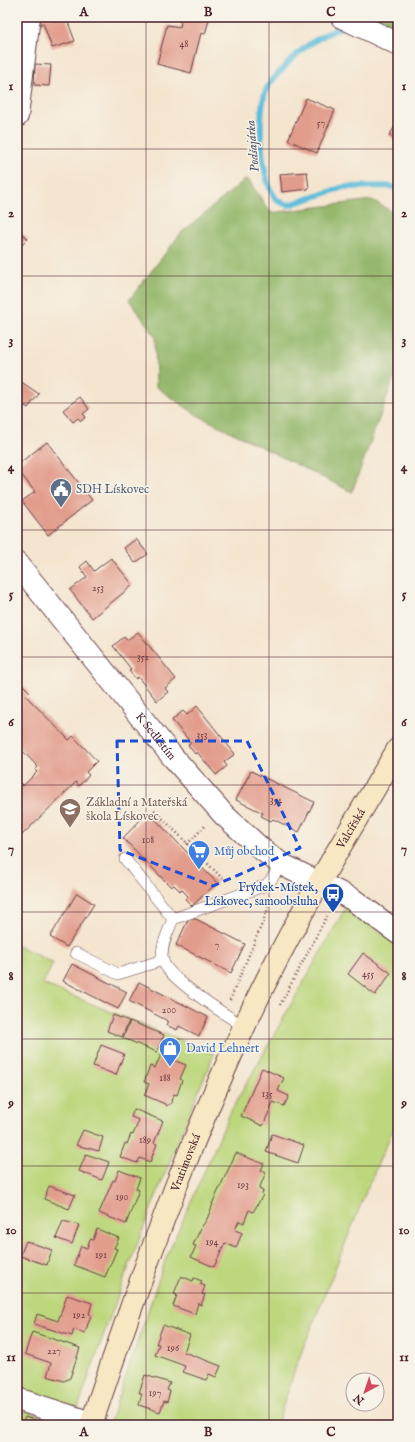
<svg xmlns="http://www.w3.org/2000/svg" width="415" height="1442" viewBox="0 0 415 1442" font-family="'IM FELL English',serif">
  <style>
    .green { fill: #bcd77c; stroke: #837b54 }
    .forest { fill: #95b86c; stroke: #706c4c }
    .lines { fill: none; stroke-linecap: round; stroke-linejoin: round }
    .stream { stroke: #5dbddb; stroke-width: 6 }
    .building { fill: #e29c8c }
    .service-casing { stroke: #643d44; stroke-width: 12 }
    .minor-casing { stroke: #643d44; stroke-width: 24 }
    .secondary-casing { stroke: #643d44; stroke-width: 24 }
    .path { stroke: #643d44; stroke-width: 2.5; stroke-dasharray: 1 3; stroke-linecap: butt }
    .service { stroke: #fff; stroke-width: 11 }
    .minor { stroke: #fff; stroke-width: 22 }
    .secondary { stroke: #f7e8c3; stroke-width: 22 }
    .marked { fill: none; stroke: #1d4ed8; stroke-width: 3; stroke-dasharray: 8 5; stroke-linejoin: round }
    .grid { fill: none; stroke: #4a1f2b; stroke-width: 1; stroke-opacity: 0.55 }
    .labels { text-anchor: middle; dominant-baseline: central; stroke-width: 3; stroke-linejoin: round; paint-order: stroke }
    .number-label { font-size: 10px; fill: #703e43 }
    .service-label { font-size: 12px; fill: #4e5e75; stroke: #f7f3e8; text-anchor: start }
    .street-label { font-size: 12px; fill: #4a1f2b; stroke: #f7f3e8 }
    .education-label { font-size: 12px; fill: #785e54; stroke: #f7f3e8; text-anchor: start }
    .shop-label { font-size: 12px; fill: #366cbe; stroke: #f7f3e8; text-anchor: start }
    .transit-label { font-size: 12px; fill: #164399; stroke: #f7f3e8; text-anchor: end }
    .water-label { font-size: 13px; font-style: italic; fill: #515669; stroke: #f7f3e8 }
    .neatline { fill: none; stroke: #4a1f2b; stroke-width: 1.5 }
    .grid-label { font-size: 13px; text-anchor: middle; font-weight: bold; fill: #4a1f2b }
  </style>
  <rect width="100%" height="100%" fill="#f7f3e8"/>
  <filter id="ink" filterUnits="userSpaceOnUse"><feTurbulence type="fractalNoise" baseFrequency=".025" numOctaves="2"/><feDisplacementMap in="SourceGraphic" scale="8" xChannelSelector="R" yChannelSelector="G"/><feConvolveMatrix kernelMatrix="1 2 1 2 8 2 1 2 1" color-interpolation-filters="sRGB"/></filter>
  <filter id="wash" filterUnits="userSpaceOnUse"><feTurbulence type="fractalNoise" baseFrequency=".012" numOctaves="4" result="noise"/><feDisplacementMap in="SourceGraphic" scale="16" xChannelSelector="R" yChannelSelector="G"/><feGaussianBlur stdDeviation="0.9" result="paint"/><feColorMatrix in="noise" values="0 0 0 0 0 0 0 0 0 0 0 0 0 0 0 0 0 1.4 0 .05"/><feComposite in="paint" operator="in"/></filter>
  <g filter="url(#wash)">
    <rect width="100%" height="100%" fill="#f4e5cf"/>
    <g class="green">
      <polygon points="346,907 398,945 398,1118 367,1189 296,1366 277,1425 109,1425 166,1258 231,1111"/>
      <path d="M17 945 53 963 43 984 214 1054C164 1173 117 1292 76 1414L17 1394Z"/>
      <polygon points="17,1408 69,1425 17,1425"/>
    </g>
    <g class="forest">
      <polygon points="368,17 398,17 398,31 390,26"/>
      <polygon points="247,178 271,213 372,200 398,215 398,367 352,492 197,415 156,387 155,336 129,300 181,233"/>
    </g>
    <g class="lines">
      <path class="stream" d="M347 25C317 37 301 47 280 72 276 76 271 81 268 86 256 107 260 176 274 196 277 202 283 204 289 205L344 187 390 186 398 189"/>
    </g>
    <g id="blocks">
      <g class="building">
        <polygon points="35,17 66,17 75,41 52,48 43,23 38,25"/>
        <polygon points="179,17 207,17 209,20 205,34 201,33 191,73 157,64 167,25 180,27 181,22 178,20"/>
        <polygon points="35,64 51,65 49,86 34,85"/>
        <polygon points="306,98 335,110 317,153 288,140"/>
        <polygon points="397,124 398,124 398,142 389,135"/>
        <polygon points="307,172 309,189 282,192 280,174"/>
        <polygon points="17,229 28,239 17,250"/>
        <polygon points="17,379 39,394 28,408 17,401"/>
        <polygon points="80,397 89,409 83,414 86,417 81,421 78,418 73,422 63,410"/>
        <polygon points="47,442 92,500 48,535 22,501 35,492 17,469 17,465"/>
        <polygon points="136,539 148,554 135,563 124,548"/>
        <polygon points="111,558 133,585 92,618 70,590 87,577 80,567 87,561 94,571"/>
        <polygon points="138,632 176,679 165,688 168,692 157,701 138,677 136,679 129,671 131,669 113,646 124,637 127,640"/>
        <polygon points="17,679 30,692 26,696 69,740 73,736 97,761 86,772 89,775 79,786 76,782 20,837 17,832 17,785 19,782 23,786 37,772 35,770 38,767 17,745"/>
        <polygon points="197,706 235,754 224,762 227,766 216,775 197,752 195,754 188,745 191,743 172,720 183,711 187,715"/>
        <polygon points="251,771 314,802 299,832 273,819 271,821 261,816 263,813 236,800"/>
        <polygon points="148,812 217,883 192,906 185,899 188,896 181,889 180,891 174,885 171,887 123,838"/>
        <polygon points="77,893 94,904 67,947 50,937"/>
        <polygon points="190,916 245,944 231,973 176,945"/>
        <polygon points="363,953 391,973 375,995 348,974"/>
        <polygon points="72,964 127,992 118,1009 63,981"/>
        <polygon points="139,982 208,1017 199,1036 179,1026 177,1030 166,1025 168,1021 129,1001"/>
        <polygon points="113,1015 129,1021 122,1037 107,1031"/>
        <polygon points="130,1021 164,1035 157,1052 123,1038"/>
        <polygon points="101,1045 124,1054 116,1075 93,1066"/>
        <polygon points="161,1055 186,1065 180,1079 182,1080 177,1095 174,1094 171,1101 172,1103 166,1106 165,1104 144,1095 149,1084 144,1082 150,1066 155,1068"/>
        <polygon points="262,1068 284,1078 278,1091 289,1096 284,1106 273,1102 263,1126 241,1116"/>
        <polygon points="134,1109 163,1121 154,1143 157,1144 150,1162 140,1158 137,1163 120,1157 125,1143 127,1144 131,1134 133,1135 139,1120 131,1117"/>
        <polygon points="83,1130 103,1137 99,1151 76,1145"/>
        <polygon points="272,1134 304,1145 298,1163 266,1152"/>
        <polygon points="236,1153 264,1164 261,1170 266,1172 259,1189 263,1191 262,1194 263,1195 253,1212 249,1210 244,1223 239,1221 235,1230 242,1233 236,1248 225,1243 214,1267 191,1257 196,1246 193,1245 201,1228 207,1219 213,1204 212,1204"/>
        <polygon points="86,1154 109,1162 102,1180 79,1171"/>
        <polygon points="119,1170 140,1178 136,1189 139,1190 126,1224 99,1213 113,1180 115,1181"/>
        <polygon points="49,1186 75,1195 69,1209 44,1199"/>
        <polygon points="63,1221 79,1225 72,1244 56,1238"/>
        <polygon points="97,1229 119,1238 114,1248 117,1249 105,1277 74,1265 81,1246 87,1248 90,1239 93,1240"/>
        <polygon points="26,1241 52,1250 47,1265 20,1256"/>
        <polygon points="181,1276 193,1281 194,1278 202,1281 200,1284 205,1286 202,1294 205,1295 201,1305 198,1303 195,1314 173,1306 177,1295 174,1294"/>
        <polygon points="67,1295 92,1303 89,1314 91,1315 85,1333 74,1329 72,1336 34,1324 37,1314 58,1321"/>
        <polygon points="163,1325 190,1335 184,1352 221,1366 216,1377 209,1374 206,1380 183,1372 185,1366 155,1355 159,1344 156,1344"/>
        <polygon points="32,1332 80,1348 70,1378 64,1381 47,1376 51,1363 25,1354"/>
        <polygon points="145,1375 170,1383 167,1390 170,1391 167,1402 164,1401 160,1412 139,1405 142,1393 139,1393"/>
        <polygon points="25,1417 49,1425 22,1425"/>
      </g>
    </g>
  </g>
  <g filter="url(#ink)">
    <use href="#blocks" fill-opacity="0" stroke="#643d44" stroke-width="1"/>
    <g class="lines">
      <g class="service-casing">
        <g id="service">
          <polyline points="125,859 173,919"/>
          <polyline points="76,953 118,974 163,960"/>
          <path d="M244 1027C226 1014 170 981 163 961 159 949 169 930 173 919L266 885 271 880 281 864"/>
        </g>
      </g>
      <g class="minor-casing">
        <g id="minor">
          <polyline points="342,17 398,44"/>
          <polyline points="17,116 29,17"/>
          <path id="s1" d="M17 563 172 756 224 815 259 847 281 864 352 899 398 933"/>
          <polyline points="17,1399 91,1423"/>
        </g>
      </g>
      <g class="secondary-casing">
        <g id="secondary">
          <path id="s2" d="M91 1425C145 1263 203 1101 282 950 318 881 359 815 398 749"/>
        </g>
      </g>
      <g class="path">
        <polyline points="154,810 220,876 229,881"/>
        <polyline points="187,844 205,826"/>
        <polyline points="230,1000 267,912 269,900"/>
        <polyline points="280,1005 327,916"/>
      </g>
      <use href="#service" class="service"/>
      <use href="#minor" class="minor"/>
      <use href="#secondary" class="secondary"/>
    </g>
  </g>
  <path class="marked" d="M117 741H247L300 848 213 886 120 850Z"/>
  <path class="grid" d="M146 17V1425M269 17V1425M17 149H398M17 276H398M17 403H398M17 530H398M17 657H398M17 785H398M17 912H398M17 1039H398M17 1166H398M17 1293H398"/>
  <defs>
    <g id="civic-pin" transform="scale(1.15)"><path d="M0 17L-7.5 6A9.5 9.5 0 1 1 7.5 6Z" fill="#5c6f8a" stroke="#f7f3e8"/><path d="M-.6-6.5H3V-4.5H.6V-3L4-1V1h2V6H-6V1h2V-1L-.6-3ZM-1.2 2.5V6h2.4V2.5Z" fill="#fff"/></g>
    <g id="school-pin" transform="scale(1.15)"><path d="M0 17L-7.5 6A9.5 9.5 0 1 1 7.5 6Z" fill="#8d6e63" stroke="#f7f3e8"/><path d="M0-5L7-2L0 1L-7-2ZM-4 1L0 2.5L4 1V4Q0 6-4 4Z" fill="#fff"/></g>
    <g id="supermarket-pin" transform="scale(1.15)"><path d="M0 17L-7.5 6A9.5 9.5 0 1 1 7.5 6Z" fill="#3f7fe0" stroke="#f7f3e8"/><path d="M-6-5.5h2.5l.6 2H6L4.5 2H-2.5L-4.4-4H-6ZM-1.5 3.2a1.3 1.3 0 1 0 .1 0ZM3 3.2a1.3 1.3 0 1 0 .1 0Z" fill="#fff"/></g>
    <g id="bus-pin" transform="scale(1.15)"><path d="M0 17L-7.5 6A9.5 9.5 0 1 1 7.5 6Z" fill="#1a4fb4" stroke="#f7f3e8"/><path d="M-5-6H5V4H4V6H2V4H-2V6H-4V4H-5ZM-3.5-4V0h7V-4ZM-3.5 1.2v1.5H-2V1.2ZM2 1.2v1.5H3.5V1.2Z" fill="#fff"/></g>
    <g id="shop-pin" transform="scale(1.15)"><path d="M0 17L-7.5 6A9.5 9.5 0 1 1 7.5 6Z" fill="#3f7fe0" stroke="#f7f3e8"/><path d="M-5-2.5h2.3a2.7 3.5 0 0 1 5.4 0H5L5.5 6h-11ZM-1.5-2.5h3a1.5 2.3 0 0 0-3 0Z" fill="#fff"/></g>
  </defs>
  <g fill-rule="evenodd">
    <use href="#civic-pin" x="61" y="489"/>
    <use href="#school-pin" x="70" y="809"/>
    <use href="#supermarket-pin" x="199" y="851"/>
    <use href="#bus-pin" x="333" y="894"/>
    <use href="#shop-pin" x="170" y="1048"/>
  </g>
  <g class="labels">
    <g class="number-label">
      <text x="184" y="44">48</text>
      <text x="321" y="123">57</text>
      <text x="98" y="588">253</text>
      <text x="143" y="657">352</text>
      <text x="202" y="735">353</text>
      <text x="276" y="800">354</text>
      <text x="148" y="840">108</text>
      <text x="217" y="945">7</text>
      <text x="368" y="974">455</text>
      <text x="169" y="1010">200</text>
      <text x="165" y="1078">188</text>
      <text x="267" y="1094">135</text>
      <text x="145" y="1140">189</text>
      <text x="243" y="1185">193</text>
      <text x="122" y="1197">190</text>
      <text x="212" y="1242">194</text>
      <text x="101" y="1255">191</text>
      <text x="79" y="1315">192</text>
      <text x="173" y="1348">196</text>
      <text x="54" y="1351">227</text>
      <text x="155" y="1393">197</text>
    </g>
    <g class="service-label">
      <text x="76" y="489">SDH Lískovec</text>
    </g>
    <g class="street-label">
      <text stroke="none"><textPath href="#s1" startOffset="222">K Sedlištím</textPath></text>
      <text stroke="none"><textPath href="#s2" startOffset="652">Valcířská</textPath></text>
      <text stroke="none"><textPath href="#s2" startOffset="279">Vratimovská</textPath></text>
    </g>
    <g class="education-label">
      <text x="86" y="802">Základní a Mateřská<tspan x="86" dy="14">škola Lískovec</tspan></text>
    </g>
    <g class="shop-label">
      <text x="214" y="851">Můj obchod</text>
      <text x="186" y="1048">David Lehnert</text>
    </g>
    <g class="transit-label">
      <text x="318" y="887">Frýdek-Místek,<tspan x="318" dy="14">Lískovec, samoobsluha</tspan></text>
    </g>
    <g class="water-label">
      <text transform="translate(253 146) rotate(-95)">Podšajárka</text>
    </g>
  </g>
  <rect width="415" height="1442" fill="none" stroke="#f7f3e8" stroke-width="44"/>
  <g transform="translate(365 1392) rotate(220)"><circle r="19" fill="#f7f3e8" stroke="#b29e9c"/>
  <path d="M0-3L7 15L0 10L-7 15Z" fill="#d1495b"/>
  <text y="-6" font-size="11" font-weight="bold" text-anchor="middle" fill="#4a1f2b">N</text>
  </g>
  <rect x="22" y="22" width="371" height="1398" class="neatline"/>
  <g class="grid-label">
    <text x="84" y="16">A</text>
    <text x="208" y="16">B</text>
    <text x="331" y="16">C</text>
    <text x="11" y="90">1</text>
    <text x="404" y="90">1</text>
    <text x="11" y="217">2</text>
    <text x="404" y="217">2</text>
    <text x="11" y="344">3</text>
    <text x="404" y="344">3</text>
    <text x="11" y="471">4</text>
    <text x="404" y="471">4</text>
    <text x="11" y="598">5</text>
    <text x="404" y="598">5</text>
    <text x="11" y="726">6</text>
    <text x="404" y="726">6</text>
    <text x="11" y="853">7</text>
    <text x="404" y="853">7</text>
    <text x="11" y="980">8</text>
    <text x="404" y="980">8</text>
    <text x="11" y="1107">9</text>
    <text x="404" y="1107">9</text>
    <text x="11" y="1234">10</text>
    <text x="404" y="1234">10</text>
    <text x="11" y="1361">11</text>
    <text x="404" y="1361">11</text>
    <text x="84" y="1436">A</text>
    <text x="208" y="1436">B</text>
    <text x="331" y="1436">C</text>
  </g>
</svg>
